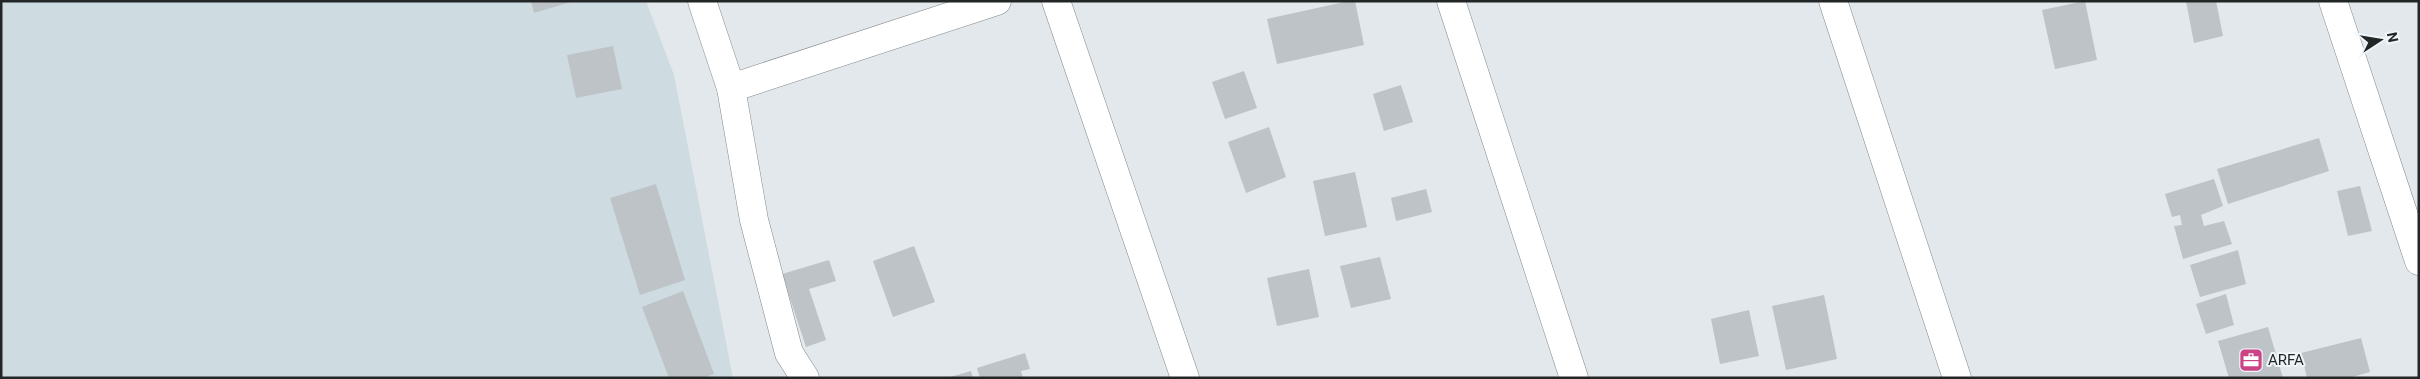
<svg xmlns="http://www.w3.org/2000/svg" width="2420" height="379" viewBox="0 0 2420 379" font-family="Roboto,sans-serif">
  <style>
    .built { fill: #cedce2 }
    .building { fill: #bdc3c6 }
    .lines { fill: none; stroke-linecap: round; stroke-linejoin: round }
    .street-casing { stroke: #83888a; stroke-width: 29 }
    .street { stroke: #fff; stroke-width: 28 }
    .labels { text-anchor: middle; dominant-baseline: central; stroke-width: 4; stroke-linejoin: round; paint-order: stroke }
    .poi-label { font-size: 15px; fill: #232626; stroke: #eff5f8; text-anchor: start }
  </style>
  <rect width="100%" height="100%" fill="#e2e8eb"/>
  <polygon class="built" points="1,1 646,1 674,75 733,378 1,378"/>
  <g class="building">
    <polygon points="531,1 571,1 571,2 534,13"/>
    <polygon points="1349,1 1355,1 1364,45 1277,64 1267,19"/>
    <polygon points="2085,1 2097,60 2055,69 2042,10"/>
    <polygon points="2186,1 2216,1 2223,36 2194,43"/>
    <polygon points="613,46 622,89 576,98 567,55"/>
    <polygon points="1244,71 1257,108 1225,119 1212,82"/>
    <polygon points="1401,85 1413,122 1384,131 1373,94"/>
    <polygon points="1269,127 1286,177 1246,193 1228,142"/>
    <polygon points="2319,138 2329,171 2228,204 2217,169"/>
    <polygon points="1355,172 1367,227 1325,236 1313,181"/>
    <polygon points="2214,179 2223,206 2201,215 2204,226 2224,221 2232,244 2183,259 2174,226 2182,225 2180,215 2172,217 2165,194"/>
    <polygon points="656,184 685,280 640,295 610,198"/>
    <polygon points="2360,186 2372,231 2348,236 2337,191"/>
    <polygon points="1426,189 1432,212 1396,221 1391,198"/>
    <polygon points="914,246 935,302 893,317 873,261"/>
    <polygon points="2238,250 2246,284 2200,297 2190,265"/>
    <polygon points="1380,257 1391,299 1351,308 1340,266"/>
    <polygon points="829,260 836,281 809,289 826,340 806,347 782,274"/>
    <polygon points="1309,269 1319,317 1277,326 1267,278"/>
    <polygon points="683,291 714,374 703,378 669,378 642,307"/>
    <polygon points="2226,294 2234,325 2206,334 2196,304"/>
    <polygon points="1824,295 1837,359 1786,370 1772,306"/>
    <polygon points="1749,310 1759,356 1720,364 1711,319"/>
    <polygon points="2268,327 2283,378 2229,378 2218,341"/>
    <polygon points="2361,338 2370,372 2349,378 2307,378 2301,353"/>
    <polygon points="1025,353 1030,369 1021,371 1023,378 980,378 977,368"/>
    <polygon points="971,371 973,378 950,378 950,377"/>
  </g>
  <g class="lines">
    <g class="street-casing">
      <g id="street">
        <polyline points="702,1 731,88 754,220 789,353 805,378"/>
        <polyline points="1056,1 1185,378"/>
        <polyline points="1451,1 1574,378"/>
        <polyline points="1833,1 1957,378"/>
        <polyline points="2333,1 2419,261"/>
        <polyline points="731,88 997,1"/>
      </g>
    </g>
    <use href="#street" class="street"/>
  </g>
  <defs>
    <g id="office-square" transform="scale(1.25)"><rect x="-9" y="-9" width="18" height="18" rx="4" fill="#cb4485" stroke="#eff5f8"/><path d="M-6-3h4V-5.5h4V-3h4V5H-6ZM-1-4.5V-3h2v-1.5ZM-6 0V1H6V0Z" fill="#fff"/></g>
  </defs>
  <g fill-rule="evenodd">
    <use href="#office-square" x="2251" y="360"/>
  </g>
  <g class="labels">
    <g class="poi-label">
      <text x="2268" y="360">ARFA</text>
    </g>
  </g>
  <rect width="2420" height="379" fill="none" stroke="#232626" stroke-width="5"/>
  <g transform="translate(2380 40) rotate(78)" stroke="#eff5f8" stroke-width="4" paint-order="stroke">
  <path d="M0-4L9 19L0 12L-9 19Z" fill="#232626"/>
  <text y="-8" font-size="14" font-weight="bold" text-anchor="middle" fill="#232626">N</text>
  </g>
</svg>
